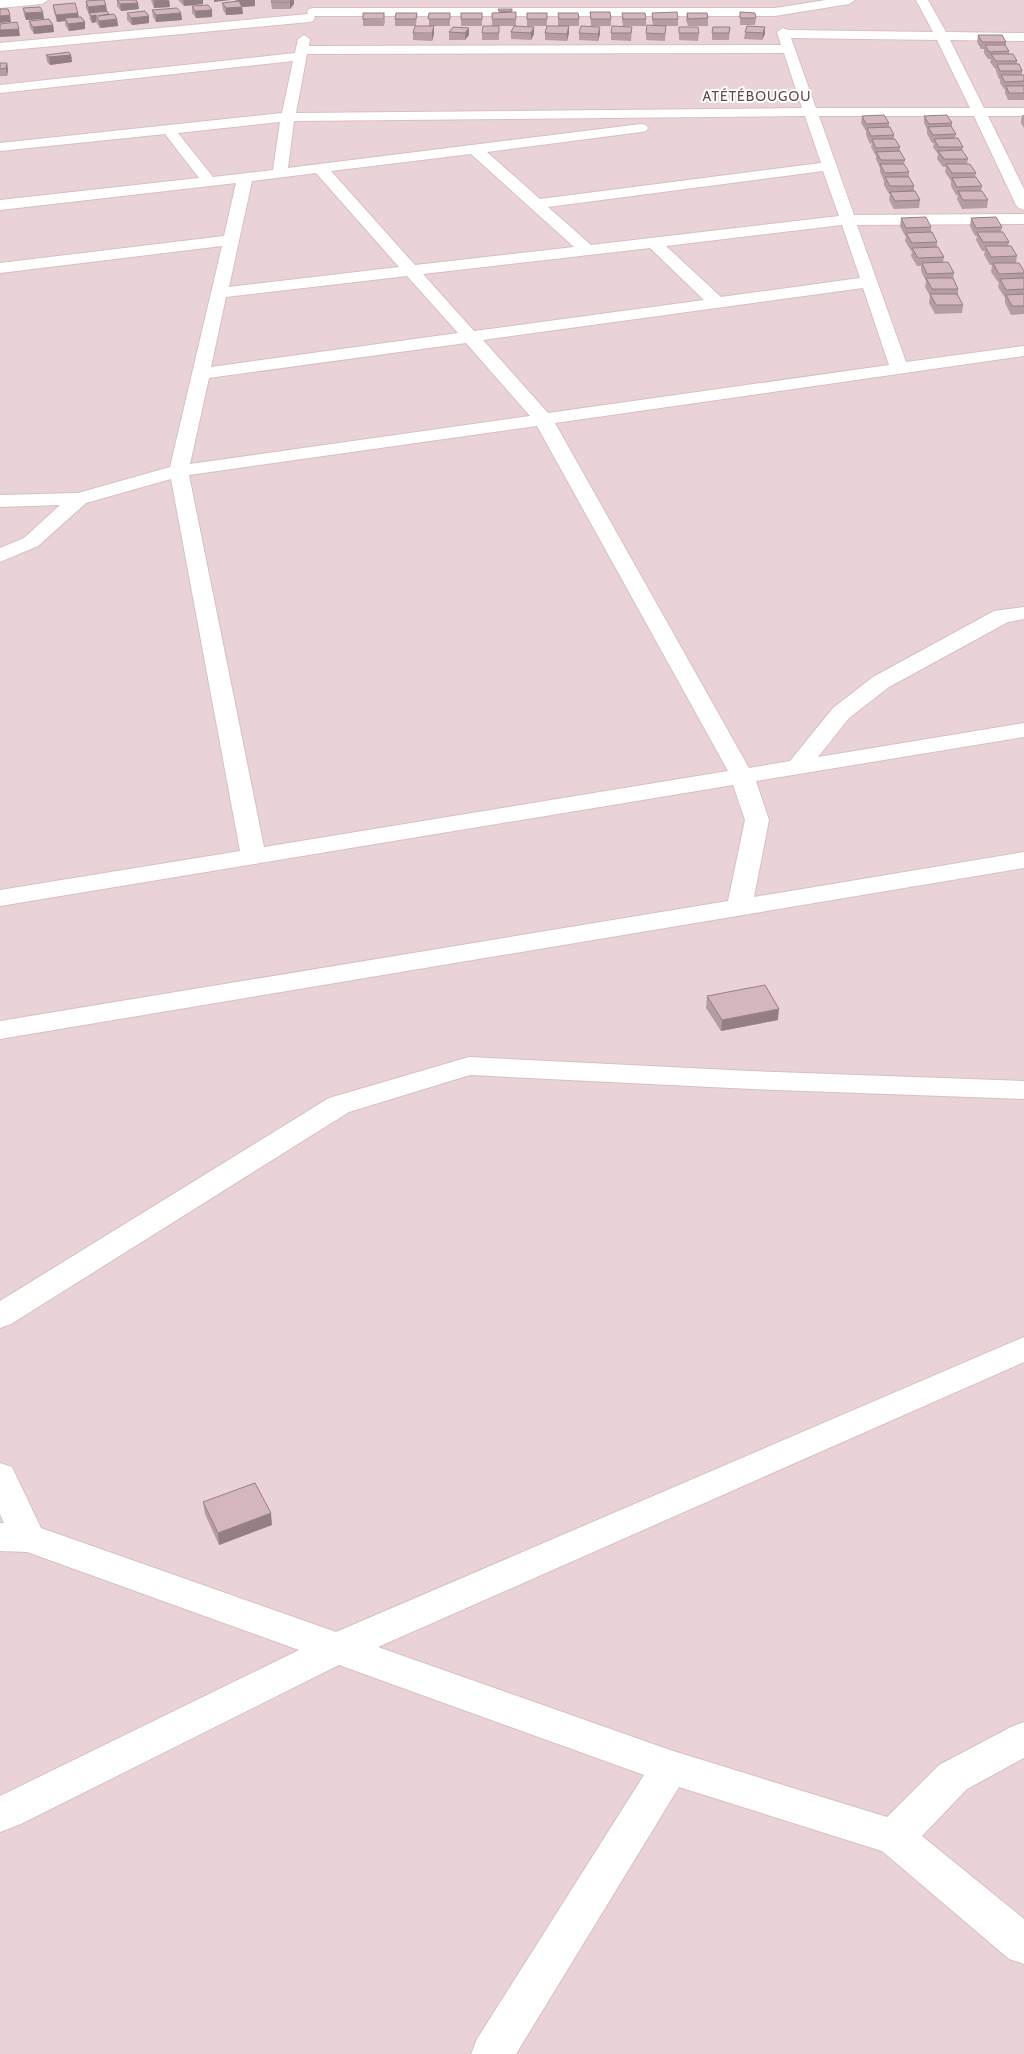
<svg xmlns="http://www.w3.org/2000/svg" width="1024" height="2054" viewBox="0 0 1024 2054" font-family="Cabin,sans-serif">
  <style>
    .residential { fill: #ead3d7 }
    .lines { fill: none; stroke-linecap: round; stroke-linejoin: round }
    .minor-casing { stroke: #d8bec2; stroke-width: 2 }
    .minor { fill: #fff; fill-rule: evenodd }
    .wall { fill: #b59da3 }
    .shaded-wall { fill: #948084 }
    .building { fill: #d3b7bd; stroke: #948084 }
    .labels { text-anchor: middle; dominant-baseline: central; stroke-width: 4; stroke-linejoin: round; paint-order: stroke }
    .far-quarter-label { font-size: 14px; letter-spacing: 1px; fill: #664950; stroke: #fff }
  </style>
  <rect width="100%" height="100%" fill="#f1e1e4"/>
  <rect class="residential" x="0" y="0" width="1024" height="2054"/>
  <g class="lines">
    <g class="minor-casing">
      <g id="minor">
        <polygon points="0,0 48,0 42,4 0,8"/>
        <polygon points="826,0 855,0 849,4 775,16 314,16 315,18 313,21 309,22 0,51 0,43 308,14 307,12 309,9 313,8 775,8"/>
        <path d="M916 0H928L946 32 1024 33V41L950 40 984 108H1024V116H988L1024 189V210L1019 208 1016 205 974 116H819L854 215 1024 214V224L857 225 906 362 1024 346V356L555 423 749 768 790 761 833 708 873 677 994 611 1024 607V619L1008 622 889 687 849 718 818 757 1024 723V737L756 781 769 820 754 897 1024 852V868L0 1039V1021L728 901 745 820 733 785 0 906V890L240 851 171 479 86 503 38 546 0 562V548L24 538 60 505 0 507V495L78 493 170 467 222 246 0 273V263L224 236 236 183 0 210V200L199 178 165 134 0 151V143L282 113 293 61 0 93V85L295 53 298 39 304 35 310 39 309 46 781 45 777 32 783 28 788 30 933 32ZM791 38 937 40 970 108H816ZM784 53 802 108 296 113 307 54ZM805 116 821 163 540 199 487 152 641 132 646 131 648 128 646 125 641 124 288 168 294 121ZM280 122 273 170 213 177 178 133ZM471 154 574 247 415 265 331 171ZM823 171 839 216 591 245 548 207ZM316 173 399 267 229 287 252 181ZM842 225 860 278 721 297 666 246ZM650 248 704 300 474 331 423 274ZM407 276 458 333 211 367 226 297ZM863 288 889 365 548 413 483 340ZM466 343 530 416 190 464 209 378ZM537 426 728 771 264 847 189 475Z"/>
        <polygon points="469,1057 751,1071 1024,1081 1024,1099 751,1089 470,1075 349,1112 11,1324 0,1328 0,1301 329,1098"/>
        <polygon points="1024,1337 1024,1362 378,1647 670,1750 887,1817 939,1765 1011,1727 1024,1722 1024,1758 967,1789 922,1836 1024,1919 1024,1964 1009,1959 882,1851 679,1787 516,2054 471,2054 477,2039 644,1775 339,1665 21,1824 0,1832 0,1796 299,1650 27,1552 0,1551 0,1523 4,1523 0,1514 0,1463 12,1467 41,1528 336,1632"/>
      </g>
    </g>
    <use href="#minor" class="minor"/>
  </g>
  <g class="wall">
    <polygon points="117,0 139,9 121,11 117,6"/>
    <polygon points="151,0 169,0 170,7 154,8 152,3"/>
    <polygon points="178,0 203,0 203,4 184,6"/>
    <polygon points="235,0 255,0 255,6 242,7 243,14 226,15 223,10 222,3 236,2"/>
    <polygon points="294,0 294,4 290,9 272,9 271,2"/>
    <polygon points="86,1 106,5 107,11 109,15 117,19 118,26 100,28 96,22 92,23 90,20 89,14 86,8"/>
    <polygon points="53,5 78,13 79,17 85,22 85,29 69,31 65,25 65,21 57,22 54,12"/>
    <polygon points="192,6 212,10 212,17 196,18 192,13"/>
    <polygon points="23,8 44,19 26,20 24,15"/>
    <polygon points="498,9 512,9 512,12 516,12 516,26 534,27 534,34 531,40 511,39 511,32 514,26 499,26 499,40 482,40 482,33 492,26 492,13 499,13"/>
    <polygon points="152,10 181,13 182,20 156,22 153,17"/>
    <polygon points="590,12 611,19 611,26 591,26"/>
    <polygon points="740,12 756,18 755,25 740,25"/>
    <polygon points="127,13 149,23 132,25 127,20"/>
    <polygon points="417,13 416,26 395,26 395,19"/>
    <rect x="429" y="13" width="21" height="13"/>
    <rect x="461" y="13" width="21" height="13"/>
    <polygon points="527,13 547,19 547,26 558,26 558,13 579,19 579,26 569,26 569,33 567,41 545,40 545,33 547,26 527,26"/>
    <polygon points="622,13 646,19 646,26 623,26 622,20"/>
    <polygon points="652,13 678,19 678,26 666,26 665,41 646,40 646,33 653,25 652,20"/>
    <polygon points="687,13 708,18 708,26 688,26 686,20"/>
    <polygon points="363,19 385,20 384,26 363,26"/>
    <polygon points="29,21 53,25 54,32 34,34 30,28"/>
    <polygon points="632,27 631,41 611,40 611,33"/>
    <polygon points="679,27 699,33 698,41 679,40"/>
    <polygon points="730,27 729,40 712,40 712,33"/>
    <polygon points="765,27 765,34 762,40 744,39 745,32"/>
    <polygon points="469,28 469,35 465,40 449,40 449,32"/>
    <polygon points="413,33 434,34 432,41 413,40"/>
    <polygon points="579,33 600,34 598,41 579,40"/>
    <polygon points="978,35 1006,42 1006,47 1009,51 1009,54 1017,61 1017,64 1022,71 1022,75 1024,76 1024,100 1008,100 1005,93 1005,89 1004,89 1000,83 1000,79 999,79 996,71 996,69 995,69 990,62 991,59 988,59 984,53 984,49 981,49 977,42"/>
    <polygon points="46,55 71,55 72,62 50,65 47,62"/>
    <polygon points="0,63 7,63 8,70 7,76 0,76"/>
    <polygon points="1022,115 1024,115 1024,128 1021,123"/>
    <polygon points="862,116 889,123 889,127 894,135 894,139 900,147 900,151 905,160 904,164 909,172 909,177 914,186 914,191 920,200 919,208 894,209 889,200 890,194 889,194 884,185 884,181 880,172 880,168 876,159 876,156 871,147 872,143 870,144 866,135 866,131 861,123"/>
    <polygon points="924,116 952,123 952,128 956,134 955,139 963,147 962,151 968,159 967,164 976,173 975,177 982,186 981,191 988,200 987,208 962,209 957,199 958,195 956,195 951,186 951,181 945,172 946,167 943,167 937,159 938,154 933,147 934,143 932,143 927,134 927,129 924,123"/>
    <polygon points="901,218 931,227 931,232 937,242 937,247 944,257 943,262 954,273 953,279 958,289 958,295 963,305 962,313 935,314 929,303 930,296 925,287 926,281 921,271 921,266 917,266 911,256 912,251 911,251 905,241 906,236 905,236 900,226"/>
    <polygon points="971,218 1002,227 1001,232 1009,242 1008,246 1017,256 1016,263 1024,273 1024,314 1011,315 1005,303 1005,298 998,287 999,282 998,282 991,272 992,265 990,265 984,255 985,251 982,251 976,240 977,236 975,236 970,226"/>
    <polygon points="707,996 778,1020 721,1031 706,1008"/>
    <polygon points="203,1502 272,1525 219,1545 205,1514"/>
  </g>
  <g class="shaded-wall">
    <polygon points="169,0 170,7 154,8 154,1"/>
    <polygon points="183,0 203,0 203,4 184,6"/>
    <polygon points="214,0 231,0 214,2"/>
    <polygon points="237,0 255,0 255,6 242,7 243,14 226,15 226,8 238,7"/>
    <polygon points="291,0 294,0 294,4 290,9 290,2"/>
    <polygon points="138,3 139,9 121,11 120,4"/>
    <polygon points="106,5 107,12 89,14 88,7"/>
    <polygon points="212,10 212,17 196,18 195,11"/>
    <polygon points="43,12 44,19 26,20 25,13"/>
    <polygon points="78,13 79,20 65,18 65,21 57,22 56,15"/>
    <polygon points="181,13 182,20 156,22 156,15"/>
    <polygon points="109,14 110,20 117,19 118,26 100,28 98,16"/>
    <polygon points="10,15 11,22 0,23 0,16"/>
    <polygon points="96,15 96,22 92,23 91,16"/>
    <polygon points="149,16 149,23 132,25 131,18"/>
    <polygon points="85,22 85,29 69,31 68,24"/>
    <polygon points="53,25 54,32 34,34 33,27"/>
    <polygon points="434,26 434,34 432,41 432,33"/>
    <polygon points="569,26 569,33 567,41 567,34"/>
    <polygon points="534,27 534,34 531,40 531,33"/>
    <polygon points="600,27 600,34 598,41 598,34"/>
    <polygon points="765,27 765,34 762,40 763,33"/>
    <polygon points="469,28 469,35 465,40 465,33"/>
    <polygon points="19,29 20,36 0,37 0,30"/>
    <polygon points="71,55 72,62 50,65 49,57"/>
    <polygon points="7,63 8,70 7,76 6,68"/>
    <polygon points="779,1009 778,1020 721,1031 722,1020"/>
    <polygon points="271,1513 272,1525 219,1545 218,1533"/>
  </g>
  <g class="building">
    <polygon points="100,0 104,0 106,5 88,7 86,1"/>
    <polygon points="117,0 136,0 138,3 120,4"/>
    <polygon points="153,0 169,0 154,1"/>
    <polygon points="272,0 291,0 290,2 271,2"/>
    <polygon points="239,1 242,7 226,8 222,3"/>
    <polygon points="75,3 78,13 56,15 53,5"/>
    <polygon points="208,5 212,10 195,11 192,6"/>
    <polygon points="40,7 43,12 25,13 23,8"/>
    <polygon points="177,8 181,13 156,15 152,10"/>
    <polygon points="0,9 8,9 10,15 0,16"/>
    <polygon points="498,9 512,9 512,11 499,11"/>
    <polygon points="107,11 109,14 98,16 114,14 117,19 99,21 96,15 91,16 89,13"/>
    <polygon points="145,11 149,16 131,18 127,13"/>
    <polygon points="516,12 516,19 492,19 492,13"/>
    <polygon points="590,12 610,12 611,19 591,19"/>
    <polygon points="677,12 678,19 653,19 652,13"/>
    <polygon points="740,12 755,13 756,18 740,18"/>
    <rect x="363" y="13" width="21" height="6"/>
    <polygon points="396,13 417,13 416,19 395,19"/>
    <polygon points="429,13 450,13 450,19 428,19"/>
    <rect x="461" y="13" width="21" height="6"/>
    <rect x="527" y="13" width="20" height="6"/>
    <polygon points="558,13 578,13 579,19 559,19"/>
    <polygon points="622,13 645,13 646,19 623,19"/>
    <polygon points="687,13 707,13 708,18 688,19"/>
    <polygon points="81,17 85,22 68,24 65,18"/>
    <polygon points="49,19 53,25 33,27 29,21"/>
    <polygon points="17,22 19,29 0,30 0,24"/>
    <polygon points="647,25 666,26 665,34 646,33"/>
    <polygon points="415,26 434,26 432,33 413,33"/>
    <polygon points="483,26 499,26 499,33 482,33"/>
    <polygon points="514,26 534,27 531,33 511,32"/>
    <polygon points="547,26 569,26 567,34 545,33"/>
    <polygon points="581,26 600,27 598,34 579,33"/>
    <polygon points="612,26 632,27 631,33 611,33"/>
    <polygon points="747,26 765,27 763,33 745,32"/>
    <polygon points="453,27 469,28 465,33 449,32"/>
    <polygon points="679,27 698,27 699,33 679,33"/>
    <polygon points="713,27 730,27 729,33 712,33"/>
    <polygon points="978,35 1002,35 1006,42 982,42"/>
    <polygon points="985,45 1005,45 1009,51 989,52"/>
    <polygon points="69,52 71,55 49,57 46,55"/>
    <polygon points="991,54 1013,54 1017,61 996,61"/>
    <polygon points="0,63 7,63 6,68 0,69"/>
    <polygon points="997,64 1019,64 1022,71 1000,71"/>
    <polygon points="1001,75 1024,75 1024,81 1005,82"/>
    <polygon points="1006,86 1024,86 1024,93 1009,93"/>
    <polygon points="884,115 889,123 866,124 862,116"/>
    <polygon points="947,115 952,123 929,124 924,116"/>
    <polygon points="951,126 956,134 933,135 928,127"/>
    <polygon points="890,127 894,135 871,136 867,128"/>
    <polygon points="958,138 963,147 939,147 934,139"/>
    <polygon points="872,139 895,139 900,147 876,148"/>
    <polygon points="962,150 968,159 944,159 938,151"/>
    <polygon points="900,151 905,160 881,160 876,152"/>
    <polygon points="880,164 904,164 909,172 885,173"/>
    <polygon points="946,164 970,164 976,173 952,173"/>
    <polygon points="885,177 909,177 914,186 890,186"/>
    <polygon points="976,177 982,186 957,187 952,178"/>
    <polygon points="915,191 920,200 895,201 890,192"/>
    <polygon points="958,191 982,191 988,200 963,200"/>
    <polygon points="926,217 931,227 906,228 901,218"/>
    <polygon points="996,217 1002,227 976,228 971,218"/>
    <polygon points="932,232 937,242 912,243 906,233"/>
    <polygon points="977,232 1003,232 1009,242 983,242"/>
    <polygon points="985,246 1011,246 1017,256 991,257"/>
    <polygon points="938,247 944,257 918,258 912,248"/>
    <polygon points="948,262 954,273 927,274 922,263"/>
    <polygon points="993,263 1019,263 1024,271 1024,273 999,274"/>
    <polygon points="926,278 953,278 958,289 932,289"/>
    <polygon points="1024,278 1024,289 1006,290 1000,279"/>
    <polygon points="930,294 957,294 963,305 936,305"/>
    <polygon points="1024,294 1024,306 1012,306 1006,295"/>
    <polygon points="765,985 779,1009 722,1020 707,996"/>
    <polygon points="255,1483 271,1513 218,1533 203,1502"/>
  </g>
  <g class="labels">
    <g class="far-quarter-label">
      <text x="757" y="96">ATÉTÉBOUGOU</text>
    </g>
  </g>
</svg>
